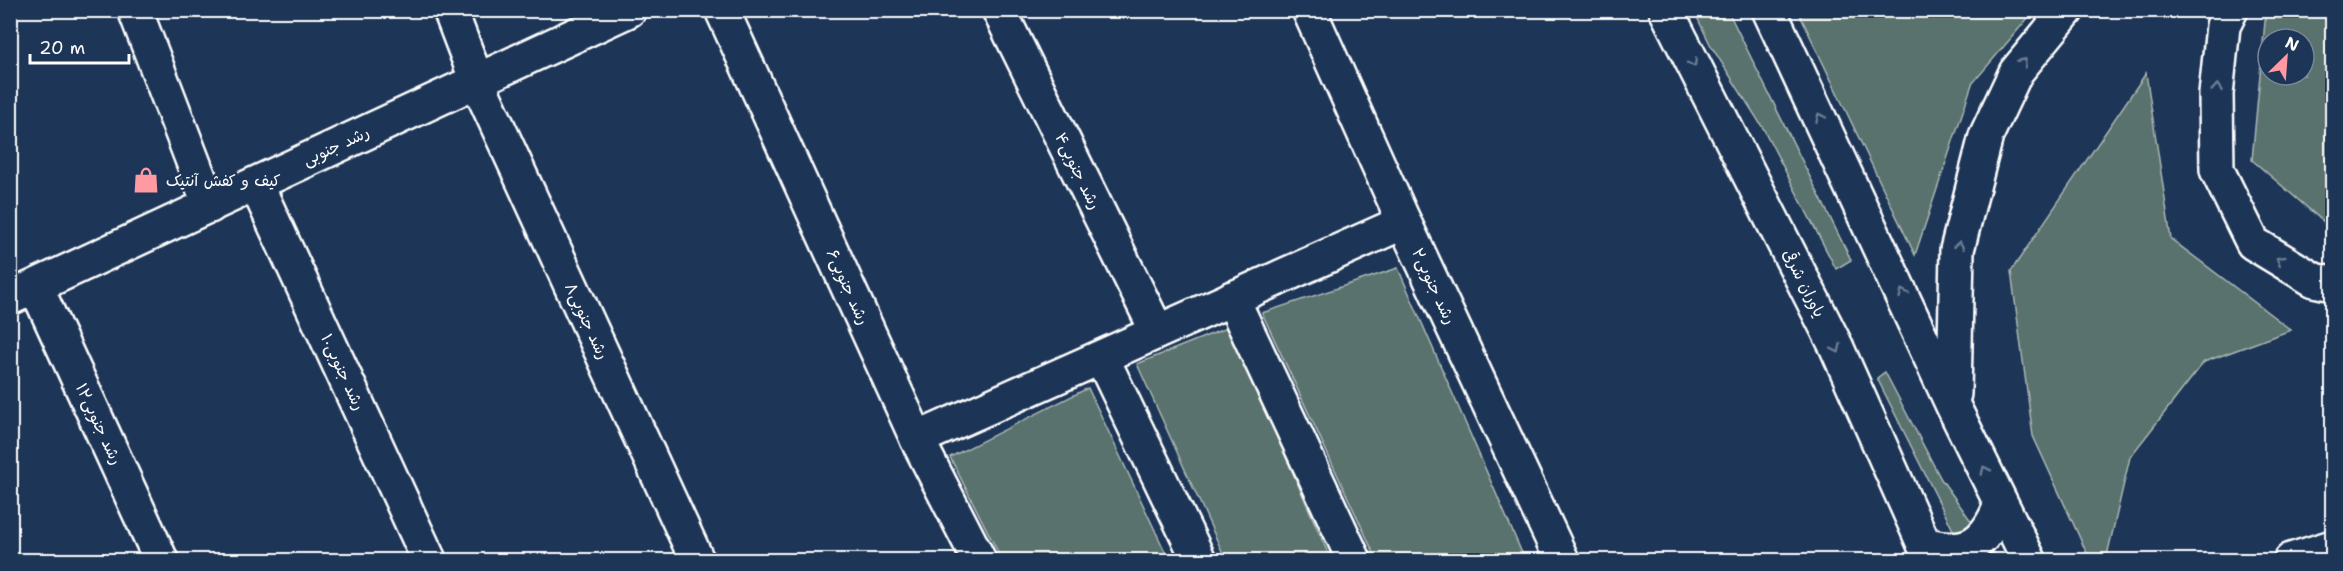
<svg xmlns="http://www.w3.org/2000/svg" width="2343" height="571" viewBox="0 0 2343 571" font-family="'Shantell Sans','Playpen Sans Arabic',sans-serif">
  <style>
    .green { fill: #5a726d; stroke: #acb8b6; stroke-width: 1.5; fill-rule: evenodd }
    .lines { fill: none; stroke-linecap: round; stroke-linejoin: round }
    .minor-casing { stroke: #fff; stroke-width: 38 }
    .major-casing { stroke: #fff; stroke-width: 38 }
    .highway-casing { stroke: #fff; stroke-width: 38 }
    .minor { stroke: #1d3557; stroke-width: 33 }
    .major { stroke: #1d3557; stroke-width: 33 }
    .highway { stroke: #1d3557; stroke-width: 33 }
    .oneway { stroke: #6c7c92 }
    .labels { text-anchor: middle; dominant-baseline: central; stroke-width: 5; stroke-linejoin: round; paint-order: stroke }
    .street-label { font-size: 16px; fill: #fff; stroke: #1d3557 }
    .poi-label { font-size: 16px; fill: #fff; stroke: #1d3557; text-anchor: start }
  </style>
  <rect width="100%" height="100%" fill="#1d3557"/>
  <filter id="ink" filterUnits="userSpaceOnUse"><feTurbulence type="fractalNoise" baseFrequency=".0167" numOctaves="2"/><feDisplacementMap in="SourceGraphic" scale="12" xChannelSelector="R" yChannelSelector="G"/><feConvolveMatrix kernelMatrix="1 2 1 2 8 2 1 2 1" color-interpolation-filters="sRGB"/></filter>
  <g filter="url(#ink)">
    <g class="green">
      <polygon points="1694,11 1728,11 1851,260 1836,269 1763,128 1711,46"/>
      <polygon points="1798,11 2034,11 1972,84 1915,255"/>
      <path d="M2266 11H2332V229L2252 160ZM2268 39H2304V75H2268Z"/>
      <polygon points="2146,73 2171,239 2291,330 2204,362 2130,457 2106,560 2090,560 2033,436 2011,271"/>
      <polygon points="1398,268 1525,560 1377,560 1262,313"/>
      <polygon points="1229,327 1331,560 1226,560 1137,364"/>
      <polygon points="1885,372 1941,479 1999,560 1968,560 1877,378"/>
      <polygon points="1088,388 1169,560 1002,560 950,457"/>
    </g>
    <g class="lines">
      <g class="minor-casing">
        <g id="minor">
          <polyline points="135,10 210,206"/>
          <polyline points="450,10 477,81 697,560"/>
          <polyline points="722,10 917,439 979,560"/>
          <polyline points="999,10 1157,331"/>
          <polyline points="1309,10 1404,222 1562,560"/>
          <polyline points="256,184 429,560"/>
          <polyline points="36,287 161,560"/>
          <polyline points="10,298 629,10"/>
          <polyline points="1232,298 1354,560"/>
          <polyline points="1102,358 1199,560"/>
          <polyline points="917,439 1404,222"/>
        </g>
      </g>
      <g class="major-casing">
        <g id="major">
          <polyline points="1666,10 1836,346 1931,560"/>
          <polyline points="1769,10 1954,408 2029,560"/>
          <polyline points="1954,394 1957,250 1986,136 2016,72 2067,10"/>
          <path d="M1924 544C1967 556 1985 545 2001 505"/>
        </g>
      </g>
      <g class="highway-casing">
        <g id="highway">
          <polyline points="2231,10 2223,26 2216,94 2217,170 2253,243 2314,280 2332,284"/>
          <polyline points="2291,560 2332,547"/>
        </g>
      </g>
      <use href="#minor" class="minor"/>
      <use href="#major" class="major"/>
      <use href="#highway" class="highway"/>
    </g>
    <defs><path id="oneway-chevron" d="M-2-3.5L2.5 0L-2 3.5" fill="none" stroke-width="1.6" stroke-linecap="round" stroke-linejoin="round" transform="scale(1.5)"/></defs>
    <g class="oneway">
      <use href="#oneway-chevron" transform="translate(2023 62) rotate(-50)"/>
      <use href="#oneway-chevron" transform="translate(1693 63) rotate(63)"/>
      <use href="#oneway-chevron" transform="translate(2217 88) rotate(-86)"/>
      <use href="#oneway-chevron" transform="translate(1820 117) rotate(-115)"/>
      <use href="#oneway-chevron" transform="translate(1959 245) rotate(-80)"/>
      <use href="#oneway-chevron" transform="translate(2280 260) rotate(-149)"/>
      <use href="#oneway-chevron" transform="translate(1903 293) rotate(-115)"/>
      <use href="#oneway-chevron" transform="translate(1837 349) rotate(65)"/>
      <use href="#oneway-chevron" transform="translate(1985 470) rotate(-116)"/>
    </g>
  </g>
  <defs>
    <g id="shop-bare" transform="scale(2.07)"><path d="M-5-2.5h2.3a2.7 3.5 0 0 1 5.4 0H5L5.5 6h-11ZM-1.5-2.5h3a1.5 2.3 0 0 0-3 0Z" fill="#ff9aa2" stroke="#1d3557" stroke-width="2.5" paint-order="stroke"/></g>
  </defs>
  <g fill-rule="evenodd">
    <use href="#shop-bare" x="146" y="180"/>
  </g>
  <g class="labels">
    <g class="street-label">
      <text transform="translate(336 146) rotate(-25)">رشد جنوبی</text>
      <text transform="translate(1078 171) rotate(64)">رشد جنوبی۴</text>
      <text transform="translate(1804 283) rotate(63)">یاوران شرقی</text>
      <text transform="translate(1434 286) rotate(65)">رشد جنوبی۲</text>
      <text transform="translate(848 287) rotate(66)">رشد جنوبی۶</text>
      <text transform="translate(587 321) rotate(65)">رشد جنوبی۸</text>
      <text transform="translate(343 372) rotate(65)">رشد جنوبی۱۰</text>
      <text transform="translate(99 424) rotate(65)">رشد جنوبی۱۲</text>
    </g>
    <g class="poi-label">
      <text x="166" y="180">کیف و کفش آنتیک</text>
    </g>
  </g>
  <rect width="2343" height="571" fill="none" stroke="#1d3557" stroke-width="36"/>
  <rect x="18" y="18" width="2307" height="535" fill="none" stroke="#fff" stroke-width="2" filter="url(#ink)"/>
  <g transform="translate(2286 57) rotate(25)"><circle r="28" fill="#1d3557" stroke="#77869a" stroke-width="1.5"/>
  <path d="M0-4.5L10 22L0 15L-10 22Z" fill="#ff9aa2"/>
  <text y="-9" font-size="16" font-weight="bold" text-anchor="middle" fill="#ffffff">N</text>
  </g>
  <path d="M30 54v9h99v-9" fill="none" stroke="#ffffff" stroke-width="3"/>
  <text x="39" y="54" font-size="18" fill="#ffffff" stroke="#1d3557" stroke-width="4.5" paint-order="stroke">20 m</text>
</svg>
